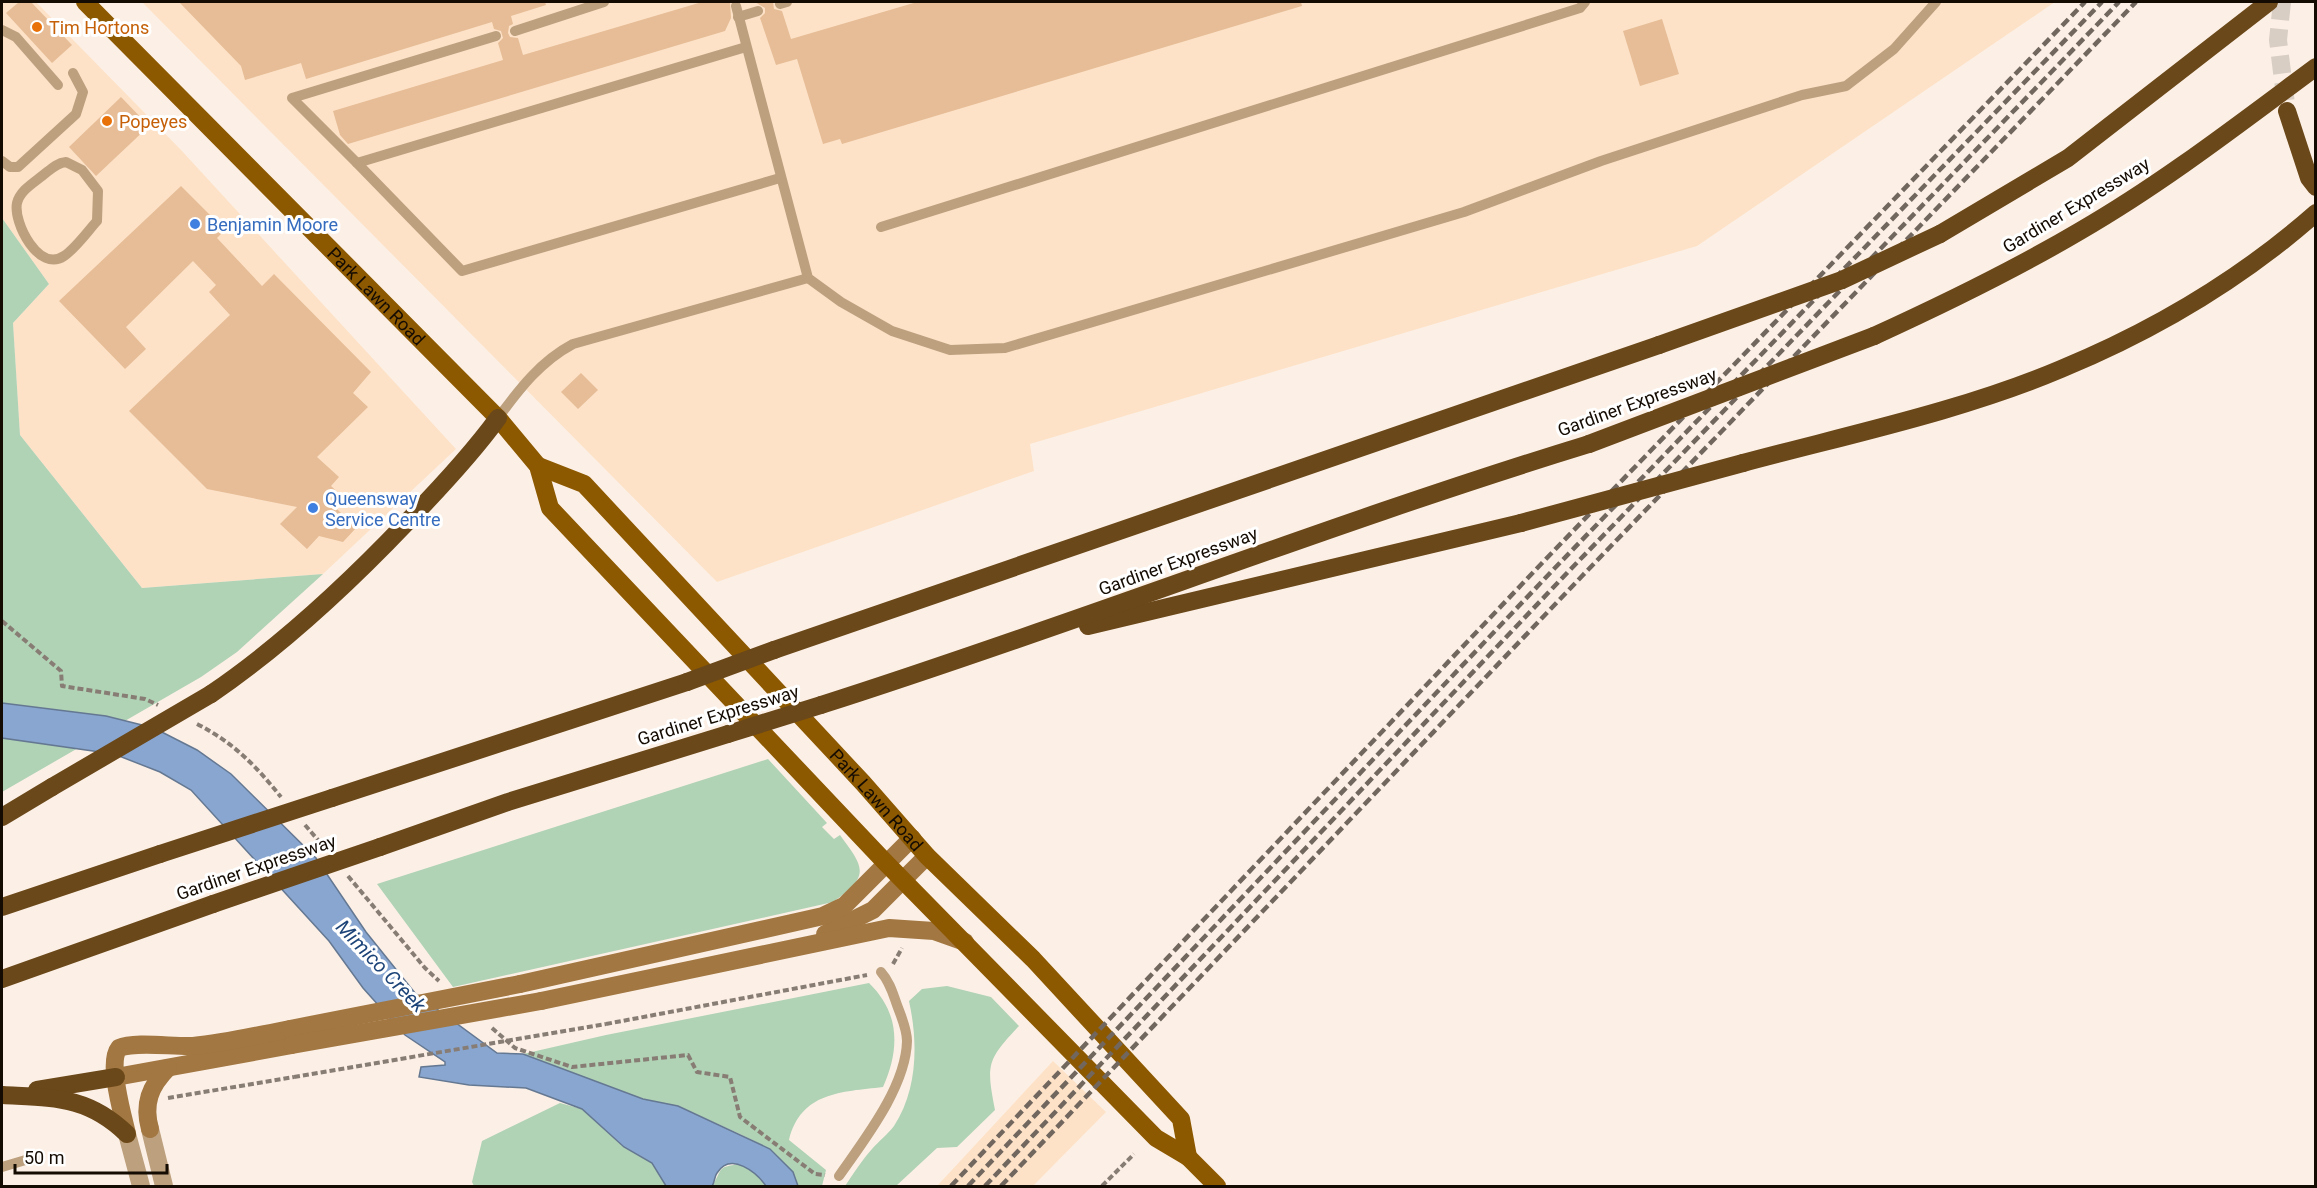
<svg xmlns="http://www.w3.org/2000/svg" width="2317" height="1188" viewBox="0 0 2317 1188" font-family="Roboto,sans-serif">
  <style>
    .built { fill: #fde2c8 }
    .green { fill: #b0d2b5 }
    .water { fill: #88a6d0; stroke: #657892; stroke-width: 1.5 }
    .building { fill: #e6bd96 }
    .lines { fill: none; stroke-linecap: round; stroke-linejoin: round }
    .motorway-tunnel { stroke: #d9cec4; stroke-width: 18; stroke-dasharray: 18 9; stroke-linecap: butt }
    .path { stroke: #887d74; stroke-width: 4; stroke-dasharray: 6 3; stroke-linecap: butt }
    .service { stroke: #bda07e; stroke-width: 10 }
    .minor { stroke: #bda07e; stroke-width: 18 }
    .secondary { stroke: #a27742; stroke-width: 18 }
    .primary { stroke: #8d5900; stroke-width: 18 }
    .motorway { stroke: #6b4819; stroke-width: 18 }
    .rail { stroke: #71675e; stroke-width: 4.5; stroke-dasharray: 9 4.5; stroke-linecap: butt }
    .path-bridge { stroke: #887d74; stroke-width: 4; stroke-dasharray: 6 3; stroke-linecap: butt }
    .secondary-bridge { stroke: #a27742; stroke-width: 18 }
    .motorway-bridge { stroke: #6b4819; stroke-width: 18 }
    .food-dot { fill: #e8710a; stroke: #fff; stroke-width: 2 }
    .shop-dot { fill: #3f7fe0; stroke: #fff; stroke-width: 2 }
    .labels { text-anchor: middle; dominant-baseline: central; stroke-width: 6; stroke-linejoin: round; paint-order: stroke }
    .food-label { font-size: 18px; fill: #c56008; stroke: #fff; text-anchor: start }
    .street-label { font-size: 18px; fill: #140b03; stroke: #fff }
    .shop-label { font-size: 18px; fill: #366cbe; stroke: #fff; text-anchor: start }
    .water-label { font-size: 20px; font-style: italic; fill: #1d4478; stroke: #fff }
  </style>
  <rect width="100%" height="100%" fill="#fcf0e6"/>
  <g class="built">
    <polygon points="2,2 36,2 182,151 456,449 323,574 142,588 20,435 13,323 49,284 2,218"/>
    <polygon points="142,2 2055,2 1697,246 1030,444 1034,471 717,582"/>
    <polygon points="1053,1061 1106,1112 1033,1186 937,1186"/>
  </g>
  <g class="green">
    <polygon points="2,218 49,284 13,323 20,435 142,588 323,574 237,652 201,677 2,792"/>
    <path d="M768 759 827 823 822 827 834 839 840 835C864 868 871 875 833 902L453 987 377 884Z"/>
    <path d="M869 983C900 1013 900 1049 883 1087 841 1092 801 1092 789 1140L826 1170 822 1186H798L793 1172 770 1149 742 1135 678 1106 643 1099 523 1054 606 1035Z"/>
    <path d="M947 986 991 997 1019 1026C987 1060 986 1064 995 1110L957 1147 937 1148 896 1186H845C853 1174 862 1160 872 1149 879 1141 888 1134 894 1126 918 1089 918 1042 909 1001L922 989Z"/>
    <polygon points="560,1103 582,1109 624,1147 652,1163 666,1186 474,1186 472,1182 482,1141"/>
    <path d="M742 1164 757 1174 766 1186H712C724 1168 715 1167 742 1164Z"/>
  </g>
  <path class="water" d="M2 703 106 716 154 728 197 750 231 774 316 858 366 932 415 993 497 1053 523 1054 643 1099 678 1106 770 1149 793 1172 798 1186H766C757 1173 731 1151 717 1173 714 1177 715 1182 712 1186H666L652 1163 624 1147 582 1109 526 1088 469 1085 419 1077 421 1067 445 1065V1062L405 1035 363 988 329 941 191 790 160 772 114 754 2 738Z"/>
  <g class="building">
    <polygon points="19,2 31,2 72,45 52,63 6,13"/>
    <polygon points="179,2 545,2 546,5 511,16 513,24 509,26 508,33 510,37 518,38 523,55 702,2 730,2 731,18 725,31 348,144 340,135 333,111 503,60 498,43 503,38 501,31 494,29 492,22 306,79 301,63 245,80 241,66"/>
    <polygon points="755,2 773,2 774,9 782,11 791,39 917,2 1301,2 1302,6 842,144 840,139 823,144 797,59 776,65 760,18 765,13 765,8"/>
    <polygon points="1662,19 1679,74 1640,86 1623,31"/>
    <polygon points="121,97 149,126 96,176 69,147"/>
    <polygon points="181,186 225,230 217,238 262,286 274,274 371,372 353,393 368,407 317,457 339,477 331,486 341,495 331,503 356,528 343,542 319,536 307,549 280,524 297,507 207,489 129,411 230,315 209,292 216,285 193,261 126,327 146,349 125,369 59,301"/>
    <polygon points="581,373 598,390 578,409 561,392"/>
  </g>
  <g class="lines">
    <polyline class="motorway-tunnel" points="2282,2 2278,40 2286,104"/>
    <g class="path">
      <polyline points="2,621 61,671 62,686 145,699 158,705"/>
      <path d="M197 724C234 743 255 765 281 797"/>
      <polyline points="305,825 324,847"/>
      <polyline points="348,876 425,968 439,981"/>
      <polyline points="893,964 902,948"/>
      <polyline points="606,1024 867,975"/>
      <polyline points="492,1028 515,1048 572,1067 688,1055 697,1072 730,1077 740,1117 815,1174 825,1175"/>
      <polyline points="168,1098 294,1077"/>
      <polyline points="1102,1186 1134,1154"/>
    </g>
    <g class="service">
      <polyline points="780,4 787,2"/>
      <polyline points="736,6 808,278 841,302 892,331 950,350 1005,348 1464,212 1601,161 1802,95 1846,86 1894,49 1936,2"/>
      <polyline points="738,17 758,11"/>
      <polyline points="2,30 16,37 58,85"/>
      <polyline points="515,31 604,2"/>
      <polyline points="746,47 357,163 462,271 780,178"/>
      <polyline points="2,161 10,167 18,167 76,114 83,92 73,73"/>
      <path d="M66 162 82 170 98 191 97 221C87 232 76 248 64 256 39 273 13 223 17 203 20 191 33 183 42 176 50 170 56 163 66 162Z"/>
      <polyline points="357,163 292,98 496,36"/>
      <polyline points="881,227 1580,8 1585,2"/>
      <path d="M498 418C520 388 541 361 573 344L808 278"/>
      <polyline points="2,1167 39,1156"/>
      <path d="M839 1176C864 1140 906 1087 907 1041 907 1029 901 1016 897 1005 893 994 890 982 881 972"/>
    </g>
    <g class="minor">
      <polyline points="150,1129 164,1186"/>
      <polyline points="127,1134 141,1186"/>
    </g>
    <g class="secondary">
      <polyline points="825,934 873,910 927,856"/>
      <polyline points="520,984 823,916 844,906 912,838"/>
      <polyline points="541,1001 889,928 934,931 965,942"/>
      <polyline points="116,1077 292,1045"/>
      <path d="M150 1129C143 1104 150 1086 168 1068"/>
      <path d="M127 1134C123 1115 107 1063 119 1048 135 1041 173 1047 193 1046 226 1043 258 1035 290 1029"/>
    </g>
    <g class="primary">
      <path id="s1" d="M85 2 498 418 538 466 550 508 885 862 1156 1138 1188 1157 1217 1186"/>
      <path id="s2" d="M538 466 584 484 863 783 927 856 1033 959 1181 1119 1188 1157"/>
    </g>
    <g class="motorway">
      <polyline points="2287,111 2309,178 2316,187"/>
      <polyline points="1940,234 2068,158 2269,2"/>
      <path d="M1874 336C1944 304 2014 270 2080 231 2163 183 2239 124 2316 67"/>
      <path d="M1743 463C1847 435 1962 411 2061 369 2153 331 2241 279 2316 213"/>
      <polyline points="1088,626 1521,523"/>
      <polyline points="774,650 1659,345"/>
      <path d="M211 694C283 645 348 584 408 521 440 488 471 455 498 418"/>
      <path d="M821 705C1079 623 1331 523 1589 444"/>
      <polyline points="332,798 687,682"/>
      <polyline points="2,817 52,787"/>
      <polyline points="380,847 508,802 728,734"/>
      <polyline points="2,907 160,854"/>
      <polyline points="2,979 213,904"/>
      <polyline points="37,1090 116,1077"/>
      <path d="M3 1095C54 1098 88 1096 127 1134"/>
    </g>
    <g class="rail">
      <polyline points="951,1186 1543,562 2085,2"/>
      <polyline points="968,1186 1552,571 2102,2"/>
      <polyline points="985,1186 1567,573 2119,2"/>
      <polyline points="1001,1186 1583,575 2136,2"/>
    </g>
    <polyline class="path-bridge" points="294,1077 606,1024"/>
    <g class="secondary-bridge">
      <polyline points="290,1029 520,984"/>
      <polyline points="292,1045 541,1001"/>
    </g>
    <g class="motorway-bridge">
      <polyline points="1659,345 1842,280 1940,234"/>
      <polyline points="1589,444 1874,336"/>
      <polyline points="1521,523 1743,463"/>
      <polyline points="687,682 774,650"/>
      <polyline points="728,734 821,705"/>
      <polyline points="52,787 211,694"/>
      <polyline points="160,854 332,798"/>
      <polyline points="213,904 380,847"/>
    </g>
  </g>
  <g class="food-dot">
    <circle cx="37" cy="27" r="6"/>
    <circle cx="107" cy="121" r="6"/>
  </g>
  <g class="shop-dot">
    <circle cx="195" cy="224" r="6"/>
    <circle cx="313" cy="508" r="6"/>
  </g>
  <g class="labels">
    <g class="food-label">
      <text x="49" y="27">Tim Hortons</text>
      <text x="119" y="121">Popeyes</text>
    </g>
    <g class="street-label">
      <text transform="translate(2076 205) rotate(-31)">Gardiner Expressway</text>
      <text stroke="none"><textPath href="#s1" startOffset="414">Park Lawn Road</textPath></text>
      <text transform="translate(1637 402) rotate(-20)">Gardiner Expressway</text>
      <text transform="translate(1178 561) rotate(-20)">Gardiner Expressway</text>
      <text transform="translate(718 715) rotate(-17)">Gardiner Expressway</text>
      <text stroke="none"><textPath href="#s2" startOffset="480">Park Lawn Road</textPath></text>
      <text transform="translate(256 867) rotate(-19)">Gardiner Expressway</text>
    </g>
    <g class="shop-label">
      <text x="207" y="224">Benjamin Moore</text>
      <text x="325" y="498">Queensway<tspan x="325" dy="21">Service Centre</tspan></text>
    </g>
    <g class="water-label">
      <text transform="translate(381 966) rotate(46)">Mimico Creek</text>
    </g>
  </g>
  <rect width="2317" height="1188" fill="none" stroke="#140b03" stroke-width="6"/>
  <path d="M15 1164v9h152v-9" fill="none" stroke="#140b03" stroke-width="3"/>
  <text x="24" y="1164" font-size="18" fill="#140b03" stroke="#ffffff" stroke-width="4.5" paint-order="stroke">50 m</text>
</svg>
